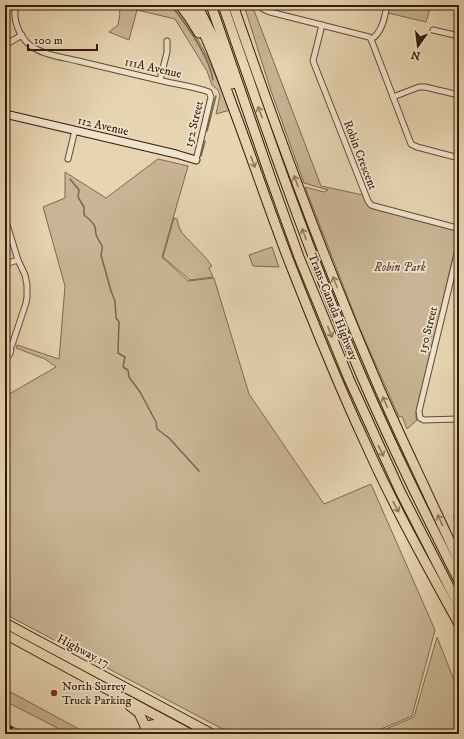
<svg xmlns="http://www.w3.org/2000/svg" width="464" height="739" viewBox="0 0 464 739" font-family="'IM FELL DW Pica',serif">
  <style>
    .green { fill: #c9b595; stroke: #80684f }
    .lines { fill: none; stroke-linecap: round; stroke-linejoin: round }
    .stream { stroke: #7c644c; stroke-width: 1.5 }
    .street-casing { stroke: #624933; stroke-width: 7 }
    .secondary-casing { stroke: #361a09; stroke-width: 9 }
    .highway-casing { stroke: #361a09; stroke-width: 11 }
    .street { stroke: #efe4cd; stroke-width: 5 }
    .secondary { stroke: #efe4cd; stroke-width: 7 }
    .highway { stroke: #e7d5b2; stroke-width: 9 }
    .rail-casing { stroke: #361a09; stroke-width: 3 }
    .rail { stroke: #efe4cd; stroke-width: 1.5; stroke-dasharray: 4.5; stroke-linecap: butt }
    .oneway { stroke: #8e785e }
    .poi-dot { fill: #8f2418; stroke: #efe4cd; stroke-width: 1.5 }
    .labels { text-anchor: middle; dominant-baseline: central; stroke-width: 3.5; stroke-linejoin: round; paint-order: stroke }
    .street-label { font-size: 12px; fill: #361a09; stroke: #efe4cd }
    .park-label { font-size: 12px; font-style: italic; fill: #624833; stroke: #efe4cd }
    .poi-label { font-size: 12px; fill: #361a09; stroke: #efe4cd; text-anchor: start }
  </style>
  <rect width="100%" height="100%" fill="#e7d5b2"/>
  <filter id="stains"><feTurbulence type="fractalNoise" baseFrequency=".005" numOctaves="4"/><feColorMatrix values="0 0 0 0 .2 0 0 0 0 .09 0 0 0 0 .02 0 0 0 .5 -.17"/></filter>
  <radialGradient id="worn" r=".72"><stop offset=".6" stop-color="#630" stop-opacity="0"/><stop offset="1" stop-color="#630" stop-opacity=".3"/></radialGradient>
  <g class="green">
    <polygon points="122,5 176,5 191,27 207,56 230,110 216,114 220,96 218,90 212,85 207,71 175,19 137,10 129,40 109,32 118,25 120,13 119,12 121,9"/>
    <polygon points="244,5 252,5 321,186 363,195 366,204 371,208 454,230 458,233 458,237 416,412 416,417 417,420 407,429 402,416 399,417 360,329 305,187 324,192 328,190 304,183 270,88"/>
    <polygon points="390,5 431,5 426,22 388,13"/>
    <polygon points="158,159 188,166 162,257 188,281 214,278 249,394 324,504 371,484 435,630 412,716 369,734 232,734 5,614 5,392 11,393 56,367 45,359 16,348 17,345 59,359 65,286 43,207 65,198 65,172 106,198"/>
    <polygon points="174,218 177,219 179,227 182,233 205,257 212,266 209,268 213,277 190,280 163,257"/>
    <polygon points="272,247 279,267 253,266 249,255"/>
    <polygon points="437,637 454,680 459,703 459,734 374,734 414,717"/>
    <polygon points="5,689 88,734 69,734 5,701"/>
  </g>
  <g class="lines">
    <g class="stream">
      <path d="M171 5C186 24 209 56 213 80"/>
      <polyline points="207,131 216,96"/>
      <polyline points="201,156 205,141"/>
      <path d="M70 179 79 190 78 197 84 207V215C88 218 93 222 95 227 96 230 95 234 97 237 101 245 104 244 101 255L111 291 115 301 116 318 119 322 118 353 125 357 123 367 128 370 129 377 140 392 156 422 157 429 169 438 199 471"/>
    </g>
    <g class="street-casing">
      <g id="street">
        <path d="M16 5C12 19 19 37 31 46 44 55 62 57 78 61 107 68 137 75 167 82 181 85 196 87 209 92L211 97 202 135 196 160"/>
        <polyline points="259,5 263,9 270,12 369,37 371,39 411,144 417,147 459,158"/>
        <polyline points="322,25 313,61 368,201 371,205 374,206 457,228 459,228"/>
        <polyline points="433,30 459,36"/>
        <path d="M371 39C382 34 385 16 387 5"/>
        <polyline points="5,45 22,35"/>
        <polyline points="160,80 167,52 167,41"/>
        <polyline points="393,97 419,87 425,87 459,95"/>
        <polyline points="5,127 8,115"/>
        <polyline points="68,159 75,130"/>
        <path d="M5 218 18 260 25 275 27 285V297L26 303 12 345 10 347C12 351 10 356 5 357"/>
        <polyline points="459,246 419,411 420,418 424,420 459,419"/>
        <polyline points="5,264 18,260"/>
        <polyline points="457,517 459,515"/>
      </g>
    </g>
    <g class="secondary-casing">
      <polyline id="secondary" points="5,114 176,154 196,160"/>
    </g>
    <g class="highway-casing">
      <g id="highway">
        <polyline points="180,5 189,17 199,33"/>
        <path d="M190 5C207 36 219 69 231 102 251 155 269 209 289 261 313 322 337 382 364 440 392 503 426 564 459 624"/>
        <polyline points="197,5 213,37 232,84"/>
        <polyline points="211,5 271,179 299,257 349,379 400,491 459,606"/>
        <path d="M223 5C266 129 309 254 361 375 391 445 425 513 459 581"/>
        <path d="M233 5C276 128 320 250 371 369 385 403 401 437 417 471 431 501 445 531 459 561"/>
        <polyline points="5,623 212,734"/>
        <polyline points="5,634 190,734"/>
        <polyline points="130,706 139,713 145,726"/>
        <polyline points="145,726 158,724 171,728"/>
      </g>
    </g>
    <use href="#street" class="street"/>
    <use href="#secondary" class="secondary"/>
    <use href="#highway" class="highway"/>
    <g class="rail-casing">
      <polyline id="rail" points="5,724 24,734"/>
    </g>
    <use href="#rail" class="rail"/>
  </g>
  <defs><path id="oneway-shaft" d="M-6 0H5M1.5-3L5.5 0L1.5 3" fill="none" stroke-width="1.6" stroke-linecap="round" stroke-linejoin="round"/></defs>
  <g class="oneway">
    <use href="#oneway-shaft" transform="translate(260 112) rotate(-110)"/>
    <use href="#oneway-shaft" transform="translate(253 162) rotate(70)"/>
    <use href="#oneway-shaft" transform="translate(296 181) rotate(-110)"/>
    <use href="#oneway-shaft" transform="translate(304 234) rotate(-111)"/>
    <use href="#oneway-shaft" transform="translate(335 282) rotate(-112)"/>
    <use href="#oneway-shaft" transform="translate(330 332) rotate(68)"/>
    <use href="#oneway-shaft" transform="translate(385 402) rotate(-114)"/>
    <use href="#oneway-shaft" transform="translate(381 451) rotate(65)"/>
    <use href="#oneway-shaft" transform="translate(396 507) rotate(62)"/>
    <use href="#oneway-shaft" transform="translate(440 520) rotate(-115)"/>
  </g>
  <circle class="poi-dot" cx="54" cy="693" r="4"/>
  <g class="labels">
    <g class="street-label">
      <text transform="translate(153 68) rotate(13)">111A Avenue</text>
      <text transform="translate(194 124) rotate(-76)">152 Street</text>
      <text transform="translate(103 126) rotate(13)">112 Avenue</text>
      <text transform="translate(360 155) rotate(69)">Robin Crescent</text>
      <text transform="translate(333 307) rotate(68)">Trans-Canada Highway</text>
      <text transform="translate(428 330) rotate(-76)">150 Street</text>
      <text transform="translate(83 651) rotate(28)">Highway 17</text>
    </g>
    <g class="park-label">
      <text x="400" y="267">Robin Park</text>
    </g>
    <g class="poi-label">
      <text x="62" y="686">North Surrey<tspan x="62" dy="14">Truck Parking</tspan></text>
    </g>
  </g>
  <rect width="464" height="739" fill="none" stroke="#e7d5b2" stroke-width="20"/>
  <rect x="6" y="6" width="452" height="727" fill="none" stroke="#361a09" stroke-width="2"/>
  <rect x="10" y="10" width="444" height="719" fill="none" stroke="#361a09"/>
  <g transform="translate(418 46) rotate(194)" stroke="#efe4cd" stroke-width="3" paint-order="stroke">
  <path d="M0-3L7 15L0 10L-7 15Z" fill="#361a09"/>
  <text y="-6" font-size="11" font-weight="bold" text-anchor="middle" fill="#361a09">N</text>
  </g>
  <path d="M28 44v6h69v-6" fill="none" stroke="#361a09" stroke-width="2"/>
  <text x="34" y="44" font-size="12" fill="#361a09" stroke="#efe4cd" stroke-width="3" paint-order="stroke">100 m</text>
  <rect width="100%" height="100%" filter="url(#stains)"/>
  <rect width="100%" height="100%" fill="url(#worn)"/>
</svg>
